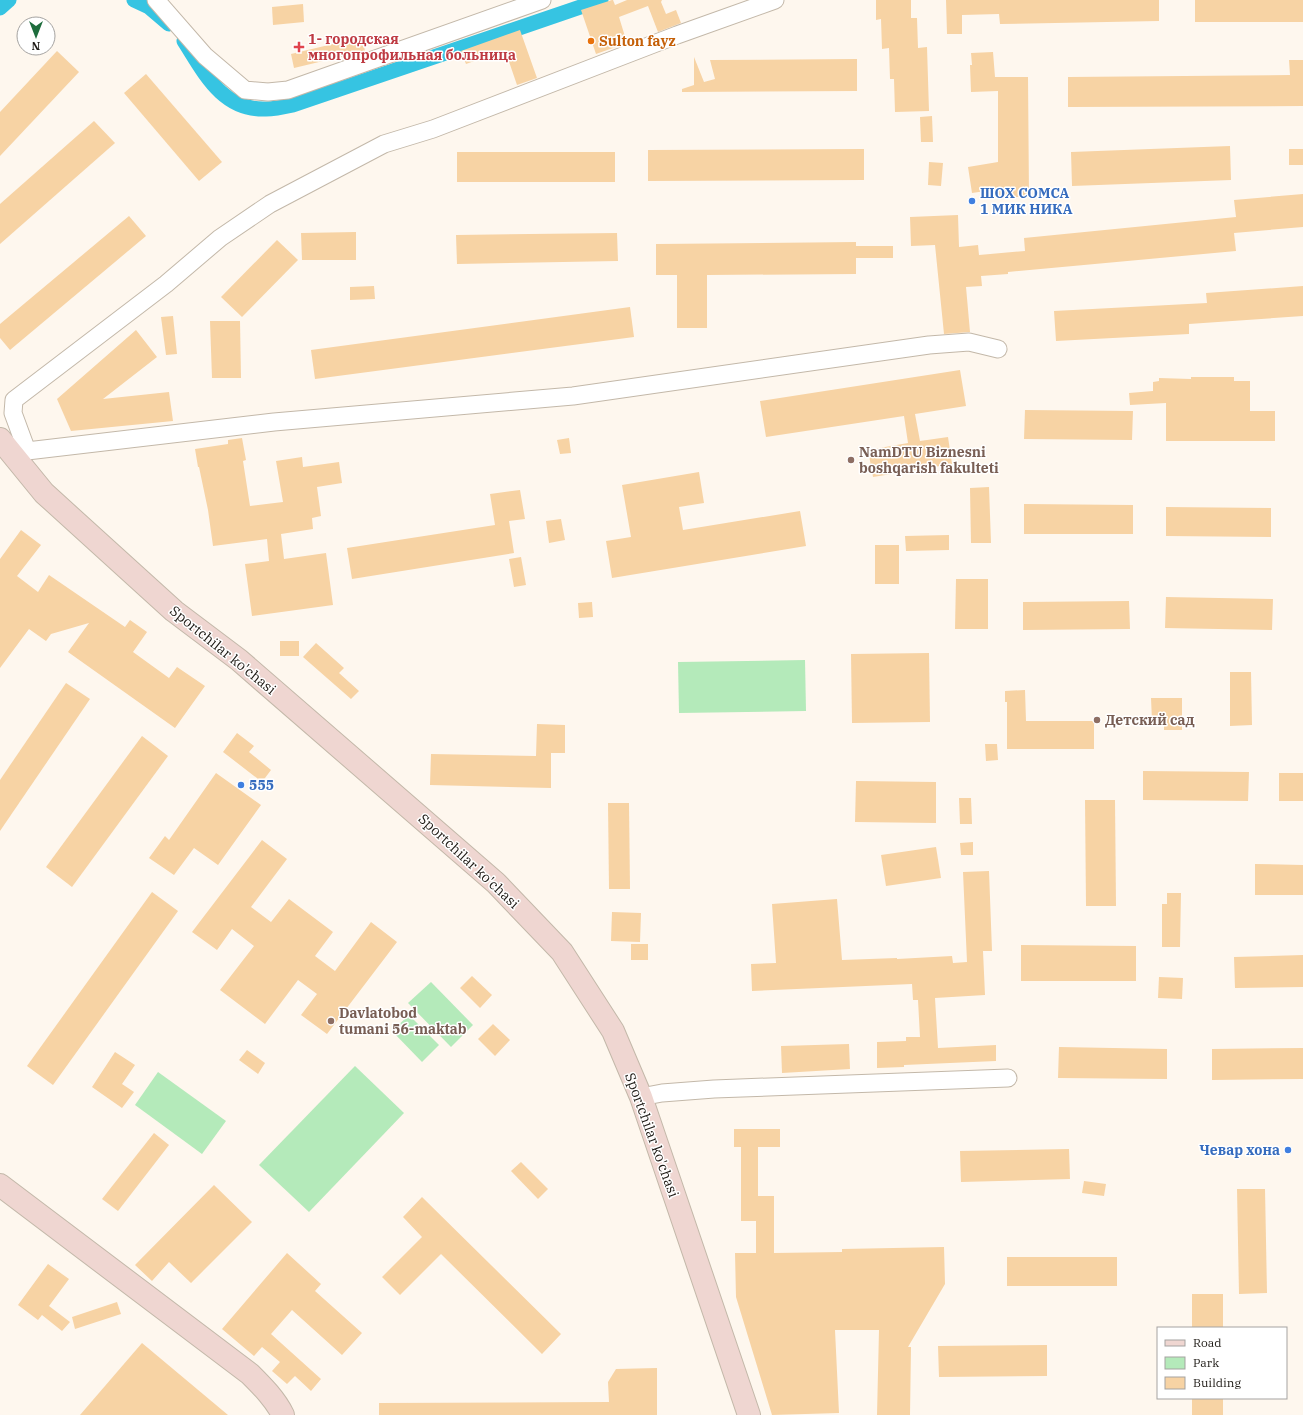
<svg xmlns="http://www.w3.org/2000/svg" width="1303" height="1415" viewBox="0 0 1303 1415" font-family="'IBM Plex Serif',serif">
  <style>
    .green { fill: #b4eaba }
    .lines { fill: none; stroke-linecap: round; stroke-linejoin: round }
    .canal { stroke: #36c4e2; stroke-width: 15 }
    .building { fill: #f7d3a4 }
    .street-casing { stroke: #c3b8a9; stroke-width: 19 }
    .secondary-casing { stroke: #c3b8a9; stroke-width: 24 }
    .street { stroke: #fff; stroke-width: 17 }
    .secondary { stroke: #efd6d1; stroke-width: 22 }
    .food-dot { fill: #e8710a; stroke: #fff; stroke-width: 1.5 }
    .health-dot { fill: #e0444e; stroke: #fff; stroke-width: 1.5 }
    .shop-dot { fill: #3f7fe0; stroke: #fff; stroke-width: 1.5 }
    .education-dot { fill: #8d6e63; stroke: #fff; stroke-width: 1.5 }
    .labels { text-anchor: middle; dominant-baseline: central; stroke-width: 3; stroke-linejoin: round; paint-order: stroke }
    .health-label { font-size: 14px; font-weight: bold; fill: #be3a42; stroke: #fff; text-anchor: start }
    .food-label { font-size: 14px; font-weight: bold; fill: #c56008; stroke: #fff; text-anchor: start }
    .shop-label { font-size: 14px; font-weight: bold; fill: #366cbe; stroke: #fff; text-anchor: start }
    .education-label { font-size: 14px; font-weight: bold; fill: #785e54; stroke: #fff; text-anchor: start }
    .street-label { font-size: 14px; fill: #1e1a15; stroke: #fff }
  </style>
  <rect width="100%" height="100%" fill="#fef7ee"/>
  <g class="green">
    <polygon points="805,660 806,711 679,713 678,662"/>
    <polygon points="431,982 473,1025 451,1047 408,1003"/>
    <polygon points="409,1015 439,1045 422,1062 392,1031"/>
    <polygon points="355,1066 404,1113 309,1212 259,1165"/>
    <polygon points="158,1072 226,1121 202,1154 135,1105"/>
  </g>
  <g class="lines">
    <g class="canal">
      <polyline points="134,0 149,7 169,24"/>
      <polyline points="0,8 9,0"/>
      <path d="M184 41C204 72 222 111 266 109 275 109 284 107 293 105L601 0"/>
    </g>
  </g>
  <g class="building">
    <polygon points="612,0 613,0 615,5 627,0 662,0 661,2 666,14 676,10 681,23 658,32 648,6 619,17 627,43 596,54 581,10"/>
    <polygon points="876,0 911,0 911,18 917,18 918,48 927,47 929,111 895,112 894,79 890,79 889,48 882,49 881,19 876,20"/>
    <polygon points="946,0 1159,0 1159,21 1000,24 999,14 962,15 962,34 947,34"/>
    <rect x="1195" y="0" width="108" height="22"/>
    <polygon points="303,4 304,22 273,25 272,7"/>
    <polygon points="520,30 537,78 517,85 505,50 466,64 461,51"/>
    <polygon points="362,37 365,51 294,68 291,54"/>
    <polygon points="57,51 79,72 0,156 0,112"/>
    <polygon points="993,52 995,77 1028,77 1029,197 999,197 999,189 972,193 968,167 998,162 998,91 971,92 970,65 972,65 971,53"/>
    <polygon points="694,57 704,82 715,79 710,60 857,59 857,91 682,92 682,89 694,85"/>
    <polygon points="1289,60 1303,60 1303,106 1068,107 1068,77 1290,75"/>
    <polygon points="146,74 222,162 199,181 124,93"/>
    <polygon points="932,116 933,142 921,142 920,117"/>
    <polygon points="94,121 115,143 0,244 0,204"/>
    <polygon points="1230,146 1231,180 1072,186 1071,152"/>
    <polygon points="864,149 864,180 648,181 648,150"/>
    <rect x="1289" y="149" width="14" height="16"/>
    <rect x="457" y="152" width="158" height="30"/>
    <polygon points="929,162 943,163 941,186 928,185"/>
    <polygon points="1303,194 1303,227 1234,233 1236,251 1008,272 1008,274 981,276 982,286 966,287 970,332 944,334 935,245 911,246 910,217 958,215 959,247 978,245 979,255 1025,251 1024,238 1236,217 1234,200"/>
    <polygon points="129,216 146,236 10,350 0,338 0,324"/>
    <polygon points="356,232 356,260 302,260 301,233"/>
    <polygon points="617,233 618,261 457,264 456,235"/>
    <polygon points="277,240 298,260 242,317 221,297"/>
    <polygon points="856,242 856,246 893,246 893,258 856,258 856,274 707,275 707,328 677,328 677,275 656,275 656,244"/>
    <polygon points="374,286 375,299 350,300 350,287"/>
    <polygon points="1303,286 1303,316 1189,324 1189,334 1056,341 1054,311 1207,303 1206,293"/>
    <polygon points="630,307 634,337 315,379 311,350"/>
    <polygon points="173,316 177,354 166,355 161,317"/>
    <polygon points="210,321 240,321 241,378 212,378"/>
    <polygon points="136,330 157,357 103,399 169,392 173,421 71,431 57,399"/>
    <polygon points="960,370 966,406 915,414 920,441 948,437 952,464 873,477 868,450 908,443 904,416 766,437 760,401"/>
    <polygon points="1191,377 1234,377 1234,381 1250,381 1250,411 1275,411 1275,441 1166,441 1166,403 1130,405 1129,393 1153,391 1153,382 1159,381 1159,378 1191,379"/>
    <polygon points="1025,410 1133,411 1132,440 1024,439"/>
    <polygon points="242,438 246,460 243,461 250,506 283,502 276,461 302,457 303,467 339,462 342,483 317,487 321,516 312,518 313,529 281,534 284,559 326,553 333,605 252,616 245,564 269,561 267,539 213,546 208,510 199,467 198,467 195,449 228,444 228,440"/>
    <polygon points="569,438 571,453 560,454 557,440"/>
    <polygon points="699,472 704,503 679,507 683,530 800,511 806,546 612,578 606,541 631,537 622,485"/>
    <polygon points="989,487 991,543 971,543 970,488"/>
    <polygon points="520,490 525,519 509,521 514,553 352,579 347,548 495,525 490,494"/>
    <polygon points="1024,504 1133,505 1133,534 1024,534"/>
    <polygon points="1166,507 1271,508 1271,537 1166,536"/>
    <polygon points="561,519 565,540 549,543 546,521"/>
    <polygon points="21,530 41,545 17,576 38,592 49,575 125,627 130,620 147,632 133,652 169,678 177,667 205,686 175,728 68,652 89,623 51,634 46,641 29,629 0,668 0,559"/>
    <polygon points="949,535 949,550 906,551 905,536"/>
    <rect x="875" y="545" width="24" height="39"/>
    <polygon points="521,557 526,585 514,587 509,559"/>
    <polygon points="956,579 988,579 988,629 955,629"/>
    <polygon points="1166,597 1273,599 1272,630 1165,628"/>
    <polygon points="1129,601 1130,629 1023,630 1023,602"/>
    <polygon points="592,602 593,617 579,618 578,603"/>
    <rect x="280" y="641" width="19" height="15"/>
    <polygon points="316,643 344,668 339,673 359,691 351,699 303,657"/>
    <polygon points="929,653 930,722 852,723 851,654"/>
    <polygon points="1230,672 1251,672 1252,725 1230,726"/>
    <polygon points="66,683 90,699 0,831 0,780"/>
    <polygon points="1025,690 1026,721 1094,721 1094,749 1007,749 1007,702 1005,702 1005,691"/>
    <polygon points="1151,698 1182,698 1182,730 1164,730 1164,721 1152,721"/>
    <polygon points="537,724 565,725 565,753 551,753 551,788 430,785 431,754 536,756"/>
    <polygon points="237,733 254,746 249,752 271,770 262,782 223,752"/>
    <polygon points="142,736 168,756 72,887 46,867"/>
    <polygon points="985,744 997,744 998,760 986,761"/>
    <polygon points="1143,771 1249,772 1248,801 1143,800"/>
    <polygon points="216,773 261,805 218,865 194,848 174,875 149,858 165,836 169,840"/>
    <rect x="1279" y="773" width="24" height="28"/>
    <polygon points="856,781 936,782 936,823 855,822"/>
    <polygon points="959,798 971,798 972,824 960,824"/>
    <polygon points="1085,800 1115,800 1116,906 1086,906"/>
    <polygon points="608,803 629,803 630,889 609,889"/>
    <polygon points="262,840 287,859 251,907 271,922 289,899 333,932 315,956 335,971 371,922 397,942 327,1034 301,1015 317,994 298,980 265,1024 220,990 254,946 232,929 217,950 192,932"/>
    <polygon points="973,842 973,855 961,855 960,843"/>
    <polygon points="936,847 941,878 886,886 881,855"/>
    <polygon points="1255,864 1303,865 1303,895 1255,895"/>
    <polygon points="989,871 992,951 983,951 985,995 935,998 938,1048 996,1045 996,1061 904,1065 904,1067 877,1068 877,1042 906,1041 906,1037 920,1037 918,1000 913,1000 912,984 752,991 751,964 776,963 772,904 837,899 842,960 897,958 897,959 952,956 953,963 967,962 963,872"/>
    <polygon points="152,892 178,911 53,1085 27,1066"/>
    <polygon points="1167,893 1181,893 1180,947 1162,947 1162,904 1167,904"/>
    <polygon points="612,912 641,913 640,942 611,941"/>
    <rect x="631" y="944" width="17" height="16"/>
    <polygon points="1021,945 1136,946 1136,981 1021,981"/>
    <polygon points="1303,955 1303,987 1235,988 1234,957"/>
    <polygon points="472,976 492,995 480,1008 460,988"/>
    <polygon points="1159,977 1183,978 1182,999 1158,998"/>
    <polygon points="493,1024 510,1040 495,1056 478,1039"/>
    <polygon points="849,1044 850,1069 782,1073 781,1046"/>
    <polygon points="1059,1047 1167,1049 1167,1079 1058,1078"/>
    <polygon points="1303,1048 1303,1079 1212,1080 1212,1049"/>
    <polygon points="247,1050 265,1063 258,1074 239,1060"/>
    <polygon points="115,1052 135,1065 122,1084 134,1092 122,1108 92,1087"/>
    <polygon points="734,1129 780,1129 780,1147 758,1147 758,1196 774,1196 774,1253 842,1252 842,1249 944,1247 945,1284 908,1347 911,1347 910,1415 877,1415 879,1330 835,1330 839,1413 772,1415 736,1297 735,1253 756,1253 756,1221 741,1221 741,1147 734,1147"/>
    <polygon points="154,1133 169,1145 118,1211 102,1199"/>
    <polygon points="1069,1149 1070,1179 961,1182 960,1151"/>
    <polygon points="521,1162 548,1189 538,1199 511,1171"/>
    <polygon points="1084,1181 1106,1184 1104,1196 1082,1193"/>
    <polygon points="214,1185 252,1222 191,1283 169,1262 152,1281 135,1265"/>
    <polygon points="1237,1189 1265,1189 1267,1293 1239,1294"/>
    <polygon points="422,1197 561,1334 542,1354 441,1254 400,1295 382,1277 422,1237 403,1217"/>
    <polygon points="287,1253 321,1284 315,1291 362,1333 342,1355 292,1310 271,1334 321,1379 311,1391 295,1376 287,1384 272,1371 280,1362 262,1347 254,1356 222,1329"/>
    <rect x="1007" y="1257" width="110" height="29"/>
    <polygon points="48,1264 69,1279 49,1306 70,1322 62,1331 42,1315 38,1320 18,1305"/>
    <rect x="1192" y="1294" width="31" height="34"/>
    <polygon points="117,1302 121,1314 75,1329 72,1317"/>
    <polygon points="142,1343 228,1415 80,1415"/>
    <polygon points="1047,1345 1047,1376 939,1377 938,1346"/>
    <polygon points="657,1368 657,1415 379,1415 379,1403 609,1402 608,1382 616,1369"/>
    <rect x="1192" y="1398" width="31" height="17"/>
  </g>
  <g class="lines">
    <g class="street-casing">
      <g id="street">
        <polyline points="156,0 205,56 245,90 268,92 288,90 542,0"/>
        <polyline points="27,451 274,422 573,396 929,345 969,342 998,349"/>
        <polyline points="16,452 27,451 13,413 14,400 166,284 220,238 270,204 384,144 433,129 677,35 775,0"/>
        <polyline points="641,1097 662,1093 714,1089 1008,1078"/>
      </g>
    </g>
    <g class="secondary-casing">
      <g id="secondary">
        <polyline points="0,439 44,493 174,611 239,660 496,883 562,952 613,1031 641,1097 749,1415"/>
        <path d="M0 1185 250 1374C263 1387 275 1399 283 1415"/>
      </g>
    </g>
    <use href="#street" class="street"/>
    <use href="#secondary" class="secondary"/>
  </g>
  <circle class="food-dot" cx="591" cy="41" r="4"/>
  <path class="health-dot" d="M297 41h4v4h4v4h-4v4h-4v-4h-4v-4h4z"/>
  <g class="shop-dot">
    <circle cx="972" cy="201" r="4"/>
    <circle cx="241" cy="785" r="4"/>
    <circle cx="1288" cy="1150" r="4"/>
  </g>
  <g class="education-dot">
    <circle cx="851" cy="460" r="4"/>
    <circle cx="1097" cy="720" r="4"/>
    <circle cx="331" cy="1021" r="4"/>
  </g>
  <g class="labels">
    <g class="health-label">
      <text x="308" y="39">1- городская<tspan x="308" dy="16">многопрофильная больница</tspan></text>
    </g>
    <g class="food-label">
      <text x="599" y="41">Sulton fayz</text>
    </g>
    <g class="shop-label">
      <text x="980" y="193">ШОХ СОМСА<tspan x="980" dy="16">1 МИК НИКА</tspan></text>
      <text x="249" y="785">555</text>
      <text x="1280" y="1150" text-anchor="end">Чевар хона</text>
    </g>
    <g class="education-label">
      <text x="859" y="452">NamDTU Biznesni<tspan x="859" dy="16">boshqarish fakulteti</tspan></text>
      <text x="1105" y="720">Детский сад</text>
      <text x="339" y="1013">Davlatobod<tspan x="339" dy="16">tumani 56-maktab</tspan></text>
    </g>
    <g class="street-label">
      <text transform="translate(223 650) rotate(39)">Sportchilar ko'chasi</text>
      <text transform="translate(469 861) rotate(43)">Sportchilar ko'chasi</text>
      <text transform="translate(652 1135) rotate(70)">Sportchilar ko'chasi</text>
    </g>
  </g>
  <rect x="1157" y="1327" width="130" height="72" fill="#ffffff" stroke="#a5a3a1"/>
  <rect x="1165" y="1340" width="20" height="6" fill="#efd6d1" stroke="#a5a3a1"/>
  <text x="1193" y="1347" font-size="12" fill="#1e1a15">Road</text>
  <rect x="1165" y="1357" width="20" height="12" fill="#b4eaba" stroke="#a5a3a1"/>
  <text x="1193" y="1367" font-size="12" fill="#1e1a15">Park</text>
  <rect x="1165" y="1377" width="20" height="12" fill="#f7d3a4" stroke="#a5a3a1"/>
  <text x="1193" y="1387" font-size="12" fill="#1e1a15">Building</text>
  <g transform="translate(36 36) rotate(180)"><circle r="19" fill="#ffffff" stroke="#a5a3a1"/>
  <path d="M0-3L7 15L0 10L-7 15Z" fill="#1e6d3d"/>
  <text y="-6" font-size="11" font-weight="bold" text-anchor="middle" fill="#1e1a15">N</text>
  </g>
</svg>
